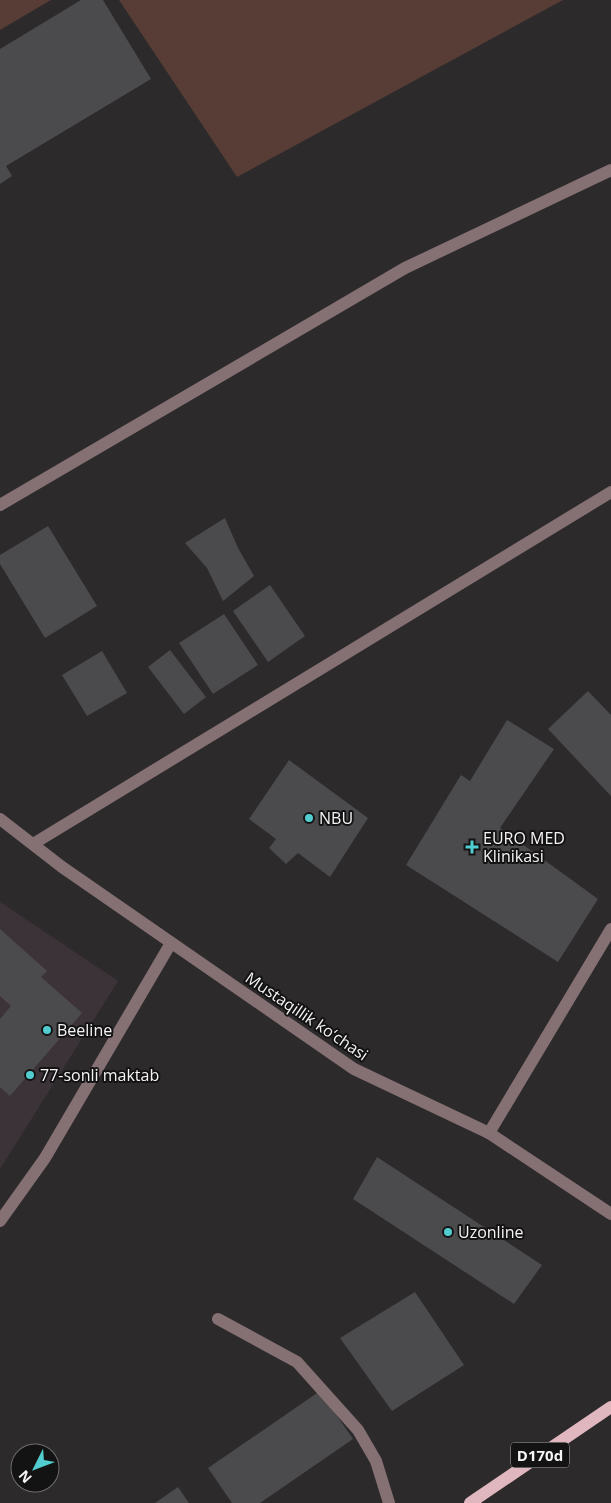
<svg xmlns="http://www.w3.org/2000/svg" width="611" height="1503" viewBox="0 0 611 1503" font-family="'Open Sans',sans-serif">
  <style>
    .built { fill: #3c3339 }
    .green { fill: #573d36 }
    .building { fill: #4b4a4d }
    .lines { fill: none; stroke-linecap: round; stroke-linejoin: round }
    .minor { stroke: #857174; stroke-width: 12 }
    .major { stroke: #e0b7be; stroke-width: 12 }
    .poi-dot { fill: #52cdcf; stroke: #141314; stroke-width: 2 }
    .labels { text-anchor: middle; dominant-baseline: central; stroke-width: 4; stroke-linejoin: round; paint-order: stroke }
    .shield { fill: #141314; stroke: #b2b0b1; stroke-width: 1 }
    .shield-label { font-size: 15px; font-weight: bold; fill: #f5f3f4 }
    .poi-label { font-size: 16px; fill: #f5f3f4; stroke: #141314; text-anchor: start }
    .street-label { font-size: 16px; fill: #f5f3f4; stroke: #141314 }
  </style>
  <rect width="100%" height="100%" fill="#2d2a2c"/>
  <polygon class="built" points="0,902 118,981 0,1169"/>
  <g class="green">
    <polygon points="0,0 51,0 0,30"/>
    <polygon points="119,0 563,0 237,177"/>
  </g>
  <g class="building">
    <polygon points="81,0 103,0 151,79 6,166 12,176 0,184 0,49"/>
    <polygon points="225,518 238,548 254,576 223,601 207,568 185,543"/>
    <polygon points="48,526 97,606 45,638 0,564 0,555"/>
    <polygon points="270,585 305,636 268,662 233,611"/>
    <polygon points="224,614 258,665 213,694 179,643"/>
    <polygon points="170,650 206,697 184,714 148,667"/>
    <polygon points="102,651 127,693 87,716 62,675"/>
    <polygon points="588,691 611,715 611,796 548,729"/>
    <polygon points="507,720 554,749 500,828 598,899 558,962 406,865 461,775 470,781"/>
    <polygon points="289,760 368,818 330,877 298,853 286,864 269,848 276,839 249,819"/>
    <polygon points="0,929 47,971 41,977 82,1013 10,1096 0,1087 0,1019 11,1006 0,996"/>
    <polygon points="377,1157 542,1265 514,1304 353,1199"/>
    <polygon points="415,1292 464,1365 392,1411 340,1338"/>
    <polygon points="320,1391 353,1439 260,1503 232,1503 208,1468"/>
    <polygon points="178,1487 189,1503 155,1503"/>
  </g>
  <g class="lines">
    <g class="minor">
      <polyline points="0,505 405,268 611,170"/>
      <polyline points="0,819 62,867 354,1069 489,1133 611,1214"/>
      <polyline points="33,844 611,492"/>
      <polyline points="489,1133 611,929"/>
      <polyline points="0,1221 45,1158 171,943"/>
      <polyline points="218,1319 297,1362 358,1430 376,1461 389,1503"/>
    </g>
    <polyline class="major" points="470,1503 611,1407"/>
  </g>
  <g class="poi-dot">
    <circle cx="309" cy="818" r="5"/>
    <path d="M469.5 839.5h5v5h5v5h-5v5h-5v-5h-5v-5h5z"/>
    <circle cx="47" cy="1030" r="5"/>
    <circle cx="30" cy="1075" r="5"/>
    <circle cx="448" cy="1232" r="5"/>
  </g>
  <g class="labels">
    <rect class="shield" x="511" y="1442.5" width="58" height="25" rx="4"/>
    <g class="shield-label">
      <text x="540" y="1455">D170d</text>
    </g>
    <g class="poi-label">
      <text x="319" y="818">NBU</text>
      <text x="483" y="838">EURO MED<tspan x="483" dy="18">Klinikasi</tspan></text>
      <text x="57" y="1030">Beeline</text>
      <text x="40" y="1075">77-sonli maktab</text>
      <text x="458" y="1232">Uzonline</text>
    </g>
    <g class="street-label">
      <text transform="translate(307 1016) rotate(34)">Mustaqillik ko‘chasi</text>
    </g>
  </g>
  <g transform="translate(35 1468) rotate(228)"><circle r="24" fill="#141314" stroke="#6e6d6e"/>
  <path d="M0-4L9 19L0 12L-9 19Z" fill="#52cdcf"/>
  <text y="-8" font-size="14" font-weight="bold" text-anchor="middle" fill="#f5f3f4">N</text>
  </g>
</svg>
